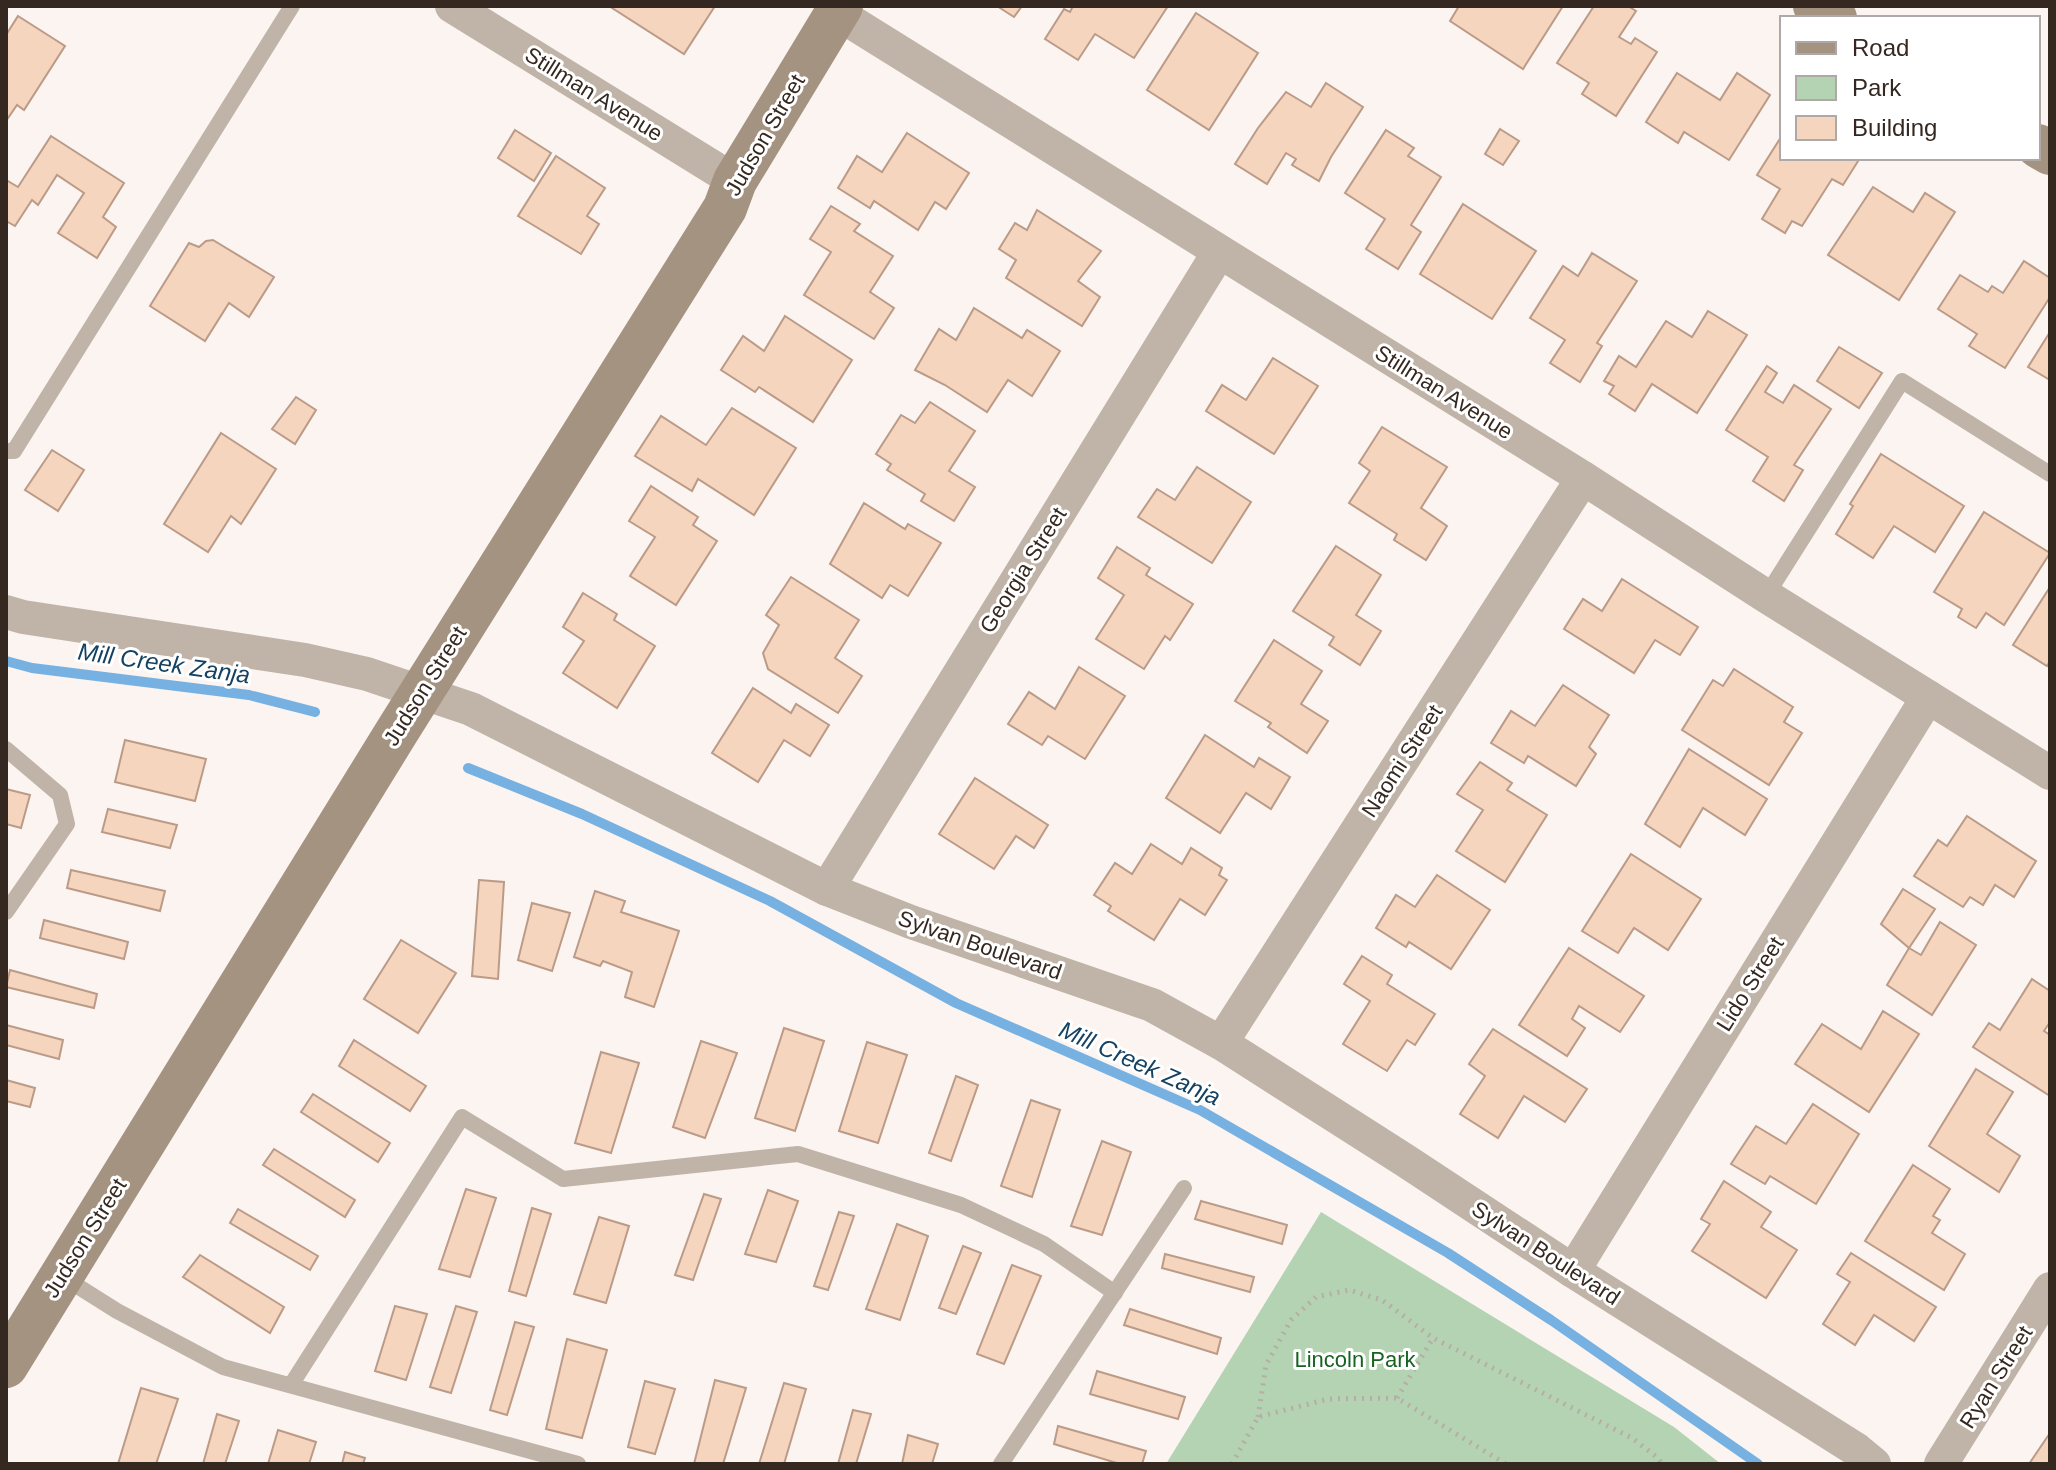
<svg xmlns="http://www.w3.org/2000/svg" width="2056" height="1470" viewBox="0 0 2056 1470" font-family="Arial,sans-serif">
  <style>
    .green { fill: #b3d3b3 }
    .lines { fill: none; stroke-linecap: round; stroke-linejoin: round }
    .stream { stroke: #76b1e2; stroke-width: 10 }
    .building { fill: #f6d5bf; stroke: #bb9b87; stroke-width: 2 }
    .path { stroke: #b6ada7; stroke-width: 5; stroke-dasharray: 2 6; stroke-linecap: butt }
    .lane { stroke: #c0b4a8; stroke-width: 16 }
    .street { stroke: #c0b4a8; stroke-width: 34 }
    .secondary { stroke: #a59382; stroke-width: 44 }
    .labels { text-anchor: middle; dominant-baseline: central; stroke-width: 6; stroke-linejoin: round; paint-order: stroke }
    .street-label { font-size: 22px; fill: #352820; stroke: #fff }
    .park-label { font-size: 22px; fill: #17631f; stroke: #fff }
    .water-label { font-size: 24px; font-style: italic; fill: #154162; stroke: #fff }
  </style>
  <rect width="100%" height="100%" fill="#fbf4f0"/>
  <polygon class="green" points="1321,1212 1674,1427 1721,1464 1166,1464"/>
  <g class="lines">
    <g class="stream">
      <polyline points="6,661 32,668 249,695 315,712"/>
      <polyline points="468,768 582,814 770,901 956,1003 1200,1110 1448,1253 1551,1320 1758,1464"/>
    </g>
  </g>
  <g class="building">
    <polygon points="609,6 715,6 684,54"/>
    <polygon points="997,6 1022,6 1014,17"/>
    <polygon points="1073,6 1168,6 1134,58 1095,34 1078,60 1045,39 1064,9 1070,12"/>
    <polygon points="1459,6 1563,6 1523,69 1450,21"/>
    <polygon points="1594,6 1628,6 1636,11 1619,37 1631,44 1635,38 1657,52 1616,116 1582,94 1589,83 1557,63"/>
    <polygon points="1196,13 1258,53 1209,130 1147,90"/>
    <polygon points="18,16 65,46 24,110 17,105 6,121 6,35"/>
    <polygon points="1677,73 1720,100 1737,73 1770,95 1729,160 1684,132 1678,143 1646,122"/>
    <polygon points="1326,83 1363,107 1331,157 1319,181 1292,165 1296,159 1286,153 1267,184 1235,164 1258,128 1286,92 1311,107"/>
    <polygon points="1500,129 1519,141 1503,165 1485,154"/>
    <polygon points="515,130 551,153 534,181 498,158"/>
    <polygon points="1386,130 1414,148 1408,156 1441,177 1411,225 1421,232 1398,269 1366,249 1385,219 1345,193"/>
    <polygon points="907,133 969,173 946,209 935,202 918,230 874,201 870,208 838,188 857,156 882,172"/>
    <polygon points="51,136 124,183 103,217 116,227 97,258 58,233 84,193 57,175 38,205 32,200 15,226 6,221 6,180 18,187"/>
    <polygon points="1781,137 1782,158 1860,158 1843,185 1832,179 1802,226 1792,221 1785,233 1762,219 1780,189 1757,175"/>
    <polygon points="556,156 605,188 587,216 599,224 581,254 518,216"/>
    <polygon points="1873,187 1913,212 1925,193 1955,212 1899,300 1828,255"/>
    <polygon points="1463,204 1536,251 1492,319 1420,274"/>
    <polygon points="831,206 860,224 854,231 893,256 870,292 894,308 874,339 804,295 831,252 810,239"/>
    <polygon points="1037,210 1101,251 1078,281 1100,297 1082,326 1006,278 1016,260 999,249 1015,223 1027,230"/>
    <polygon points="213,240 274,277 249,317 229,303 205,341 150,306 189,243 199,247 206,241"/>
    <polygon points="1592,253 1637,281 1597,343 1602,346 1580,382 1550,363 1565,340 1530,318 1563,266 1578,276"/>
    <polygon points="2024,261 2050,278 2050,297 2005,368 1969,346 1977,334 1938,309 1960,275 1988,292 1992,286 2003,293"/>
    <polygon points="974,308 1022,338 1027,330 1060,351 1032,396 1008,380 987,412 945,385 915,370 939,329 956,340"/>
    <polygon points="1708,311 1747,335 1697,413 1652,384 1635,411 1609,394 1614,386 1604,381 1619,356 1636,367 1666,321 1692,337"/>
    <polygon points="785,316 852,360 813,422 759,387 755,392 721,370 743,336 764,351"/>
    <polygon points="2050,332 2050,380 2028,367"/>
    <polygon points="1839,347 1882,373 1859,408 1817,381"/>
    <polygon points="1273,358 1318,386 1274,454 1206,411 1222,385 1246,400"/>
    <polygon points="1767,366 1777,373 1765,392 1783,403 1794,385 1831,409 1794,465 1803,470 1784,501 1753,481 1768,457 1726,430"/>
    <polygon points="296,397 316,410 295,444 272,429"/>
    <polygon points="930,402 975,431 949,471 975,487 954,521 921,501 925,494 887,470 891,464 876,454 901,415 915,423"/>
    <polygon points="732,408 796,448 754,515 698,479 692,491 635,456 661,416 706,445"/>
    <polygon points="1382,427 1447,467 1421,508 1447,526 1426,560 1394,540 1397,534 1349,503 1370,471 1359,463"/>
    <polygon points="221,433 276,469 241,524 231,516 208,552 164,524"/>
    <polygon points="52,450 84,470 58,511 25,490"/>
    <polygon points="1881,454 1964,506 1935,552 1894,526 1873,558 1836,534 1853,506 1850,504"/>
    <polygon points="1197,467 1251,502 1212,563 1138,517 1157,489 1175,500"/>
    <polygon points="651,486 698,517 693,525 717,541 676,605 630,576 655,537 629,521"/>
    <polygon points="864,503 905,529 908,524 941,543 908,596 890,585 882,598 830,564"/>
    <polygon points="1984,512 2050,553 2004,625 1986,613 1976,628 1958,617 1962,609 1934,592"/>
    <polygon points="1336,546 1381,575 1356,615 1381,631 1360,665 1329,645 1334,637 1293,611"/>
    <polygon points="1117,547 1150,568 1146,575 1193,604 1170,640 1165,636 1144,669 1096,639 1124,595 1098,578"/>
    <polygon points="791,577 859,620 835,658 862,676 838,713 768,669 763,653 779,625 766,615"/>
    <polygon points="1622,579 1698,627 1680,655 1655,640 1634,673 1564,629 1583,599 1602,611"/>
    <polygon points="2050,587 2050,661 2047,666 2013,645"/>
    <polygon points="583,593 617,614 614,620 655,646 617,708 563,673 584,641 563,627"/>
    <polygon points="1274,640 1322,671 1301,704 1328,721 1307,753 1268,727 1271,723 1235,701"/>
    <polygon points="1079,667 1125,696 1085,759 1048,736 1042,745 1008,724 1029,692 1055,709"/>
    <polygon points="1734,669 1793,707 1784,722 1802,733 1769,785 1682,730 1713,680 1723,686"/>
    <polygon points="1563,685 1609,715 1589,747 1596,754 1576,786 1528,756 1524,763 1491,743 1511,711 1535,726"/>
    <polygon points="753,688 791,713 796,704 829,725 810,756 784,740 758,782 712,753"/>
    <polygon points="1205,735 1254,767 1259,758 1290,777 1271,809 1246,793 1220,833 1166,798"/>
    <polygon points="125,740 206,759 195,801 115,782"/>
    <polygon points="1689,749 1767,799 1745,835 1703,808 1680,847 1645,824"/>
    <polygon points="1480,762 1512,783 1507,790 1547,815 1505,882 1456,851 1483,810 1457,794"/>
    <polygon points="975,778 1048,825 1034,848 1016,836 994,869 939,834"/>
    <polygon points="6,789 30,795 21,828 6,824"/>
    <polygon points="108,809 177,825 170,848 102,832"/>
    <polygon points="1967,816 2036,861 2014,897 1995,885 1983,905 1970,897 1963,907 1914,876 1938,840 1947,846"/>
    <polygon points="1151,844 1182,864 1191,848 1222,868 1219,875 1227,880 1205,915 1180,899 1154,940 1108,911 1111,906 1094,895 1115,863 1132,874"/>
    <polygon points="1631,854 1701,899 1668,950 1634,928 1618,953 1582,931"/>
    <polygon points="71,870 165,891 160,911 67,888"/>
    <polygon points="1437,875 1490,910 1451,969 1409,942 1406,947 1376,928 1396,895 1415,907"/>
    <polygon points="479,880 504,882 498,979 472,976"/>
    <polygon points="1903,889 1935,909 1909,948 1881,924"/>
    <polygon points="595,891 625,901 621,912 679,931 654,1007 625,997 632,972 603,961 600,966 574,957"/>
    <polygon points="532,903 570,913 552,971 518,960"/>
    <polygon points="44,920 128,942 124,959 40,938"/>
    <polygon points="1940,922 1976,945 1932,1015 1887,985 1909,948 1921,955"/>
    <polygon points="401,940 456,973 418,1033 364,999"/>
    <polygon points="1569,948 1644,996 1620,1032 1579,1006 1572,1019 1585,1028 1567,1056 1519,1025"/>
    <polygon points="1362,956 1392,975 1387,984 1435,1014 1415,1045 1407,1040 1387,1071 1343,1044 1370,1001 1344,984"/>
    <polygon points="10,970 97,994 94,1008 6,987"/>
    <polygon points="2032,979 2050,991 2050,1022 2044,1031 2050,1035 2050,1096 1973,1047 1989,1023 2000,1030"/>
    <polygon points="1883,1011 1919,1034 1869,1112 1795,1064 1822,1024 1861,1049"/>
    <polygon points="6,1025 63,1040 59,1059 6,1045"/>
    <polygon points="784,1028 824,1041 795,1131 755,1118"/>
    <polygon points="1493,1029 1587,1089 1565,1122 1524,1096 1498,1138 1460,1114 1485,1076 1469,1064"/>
    <polygon points="354,1040 426,1086 410,1111 339,1066"/>
    <polygon points="701,1041 737,1053 705,1138 673,1127"/>
    <polygon points="867,1042 907,1055 878,1143 839,1131"/>
    <polygon points="601,1052 639,1063 611,1153 575,1143"/>
    <polygon points="1976,1069 2013,1092 1987,1134 2020,1156 1999,1192 1929,1146"/>
    <polygon points="956,1076 978,1085 951,1161 929,1153"/>
    <polygon points="6,1080 35,1088 30,1107 6,1101"/>
    <polygon points="313,1094 390,1143 378,1162 301,1112"/>
    <polygon points="1031,1100 1060,1110 1032,1197 1001,1186"/>
    <polygon points="1813,1104 1859,1134 1816,1204 1770,1176 1765,1184 1731,1164 1756,1126 1786,1144"/>
    <polygon points="1102,1141 1131,1152 1102,1235 1071,1226"/>
    <polygon points="274,1149 355,1200 345,1217 263,1165"/>
    <polygon points="1913,1165 1950,1189 1933,1216 1940,1220 1932,1233 1965,1254 1944,1290 1865,1241"/>
    <polygon points="1724,1181 1771,1212 1761,1227 1797,1250 1766,1298 1692,1251 1710,1224 1701,1219"/>
    <polygon points="466,1189 496,1198 470,1277 439,1269"/>
    <polygon points="768,1190 798,1201 776,1262 745,1254"/>
    <polygon points="704,1194 721,1199 693,1280 675,1275"/>
    <polygon points="1201,1201 1287,1225 1282,1244 1195,1219"/>
    <polygon points="532,1208 551,1214 526,1296 509,1291"/>
    <polygon points="238,1209 318,1256 310,1270 230,1223"/>
    <polygon points="839,1212 854,1216 828,1290 814,1286"/>
    <polygon points="599,1217 629,1226 606,1303 574,1294"/>
    <polygon points="897,1224 928,1236 900,1320 866,1309"/>
    <polygon points="963,1246 981,1253 956,1314 939,1308"/>
    <polygon points="1851,1253 1936,1307 1914,1341 1874,1315 1855,1345 1823,1324 1850,1282 1837,1274"/>
    <polygon points="1165,1254 1254,1277 1250,1292 1162,1268"/>
    <polygon points="200,1255 284,1307 270,1333 183,1277"/>
    <polygon points="1012,1265 1041,1276 1004,1364 977,1354"/>
    <polygon points="395,1306 427,1314 406,1380 375,1371"/>
    <polygon points="456,1306 477,1312 451,1393 430,1387"/>
    <polygon points="1130,1309 1221,1338 1217,1354 1124,1325"/>
    <polygon points="515,1322 534,1327 507,1415 490,1410"/>
    <polygon points="567,1339 607,1350 582,1438 546,1429"/>
    <polygon points="1097,1371 1185,1397 1178,1419 1090,1394"/>
    <polygon points="715,1380 746,1388 723,1464 694,1464"/>
    <polygon points="645,1381 675,1389 655,1454 628,1447"/>
    <polygon points="784,1383 806,1389 784,1464 759,1464"/>
    <polygon points="141,1388 178,1399 156,1464 118,1464"/>
    <polygon points="853,1410 871,1414 856,1464 838,1464"/>
    <polygon points="217,1414 239,1421 225,1464 203,1464"/>
    <polygon points="1058,1426 1146,1451 1142,1464 1120,1464 1054,1444"/>
    <polygon points="278,1430 316,1442 309,1464 268,1464"/>
    <polygon points="2050,1433 2050,1464 2029,1464"/>
    <polygon points="908,1435 938,1444 932,1464 902,1464"/>
    <polygon points="345,1452 365,1458 363,1464 342,1464"/>
  </g>
  <g class="lines">
    <g class="path">
      <polyline points="1397,1398 1433,1338"/>
      <polyline points="1258,1417 1266,1365 1291,1320 1316,1297 1349,1290 1382,1300 1433,1338 1632,1438 1658,1458 1662,1464"/>
      <polyline points="1232,1464 1258,1417 1328,1399 1397,1398 1506,1464"/>
    </g>
    <g class="lane">
      <polyline points="6,451 14,451 292,6"/>
      <polyline points="1766,596 1902,381 2050,474"/>
      <polyline points="6,749 60,795 67,824 6,912"/>
      <polyline points="63,1277 117,1311 223,1367 578,1464"/>
      <polyline points="291,1385 462,1117 563,1179 798,1154 961,1205 1044,1244 1115,1293"/>
      <polyline points="1001,1464 1184,1188"/>
    </g>
    <g class="street">
      <polyline points="452,6 735,181"/>
      <polyline points="837,13 1583,478 1766,596 2050,773"/>
      <polyline points="6,612 23,617 305,660 367,674 471,709 827,889 911,922 1152,1005 1221,1043 1406,1161 1573,1271 1857,1450 1874,1464"/>
      <polyline points="827,889 1219,252"/>
      <polyline points="1221,1043 1583,478"/>
      <polyline points="1573,1271 1928,697"/>
      <polyline points="1941,1464 2050,1289"/>
    </g>
    <g class="secondary">
      <polyline points="1815,6 1835,18"/>
      <polyline points="2038,146 2050,153"/>
      <polyline points="6,1366 396,733 725,208 735,181 841,6"/>
    </g>
  </g>
  <g class="labels">
    <g class="street-label">
      <text transform="translate(594 94) rotate(32)">Stillman Avenue</text>
      <text transform="translate(765 135) rotate(-60)">Judson Street</text>
      <text transform="translate(1444 392) rotate(32)">Stillman Avenue</text>
      <text transform="translate(1023 570) rotate(-58)">Georgia Street</text>
      <text transform="translate(425 686) rotate(-58)">Judson Street</text>
      <text transform="translate(1402 761) rotate(-57)">Naomi Street</text>
      <text transform="translate(980 945) rotate(19)">Sylvan Boulevard</text>
      <text transform="translate(1750 984) rotate(-58)">Lido Street</text>
      <text transform="translate(85 1238) rotate(-58)">Judson Street</text>
      <text transform="translate(1546 1253) rotate(33)">Sylvan Boulevard</text>
      <text transform="translate(1996 1377) rotate(-58)">Ryan Street</text>
    </g>
    <g class="park-label">
      <text x="1355" y="1359">Lincoln Park</text>
    </g>
    <g class="water-label">
      <text transform="translate(164 663) rotate(8)">Mill Creek Zanja</text>
      <text transform="translate(1140 1063) rotate(24)">Mill Creek Zanja</text>
    </g>
  </g>
  <rect width="2056" height="1470" fill="none" stroke="#352820" stroke-width="16"/>
  <rect x="1780" y="16" width="260" height="144" fill="#ffffff" stroke="#aea9a6" stroke-width="2"/>
  <rect x="1796" y="42" width="40" height="12" fill="#a59382" stroke="#aea9a6" stroke-width="2"/>
  <text x="1852" y="56" font-size="24" fill="#352820">Road</text>
  <rect x="1796" y="76" width="40" height="24" fill="#b3d3b3" stroke="#aea9a6" stroke-width="2"/>
  <text x="1852" y="96" font-size="24" fill="#352820">Park</text>
  <rect x="1796" y="116" width="40" height="24" fill="#f6d5bf" stroke="#aea9a6" stroke-width="2"/>
  <text x="1852" y="136" font-size="24" fill="#352820">Building</text>
</svg>
